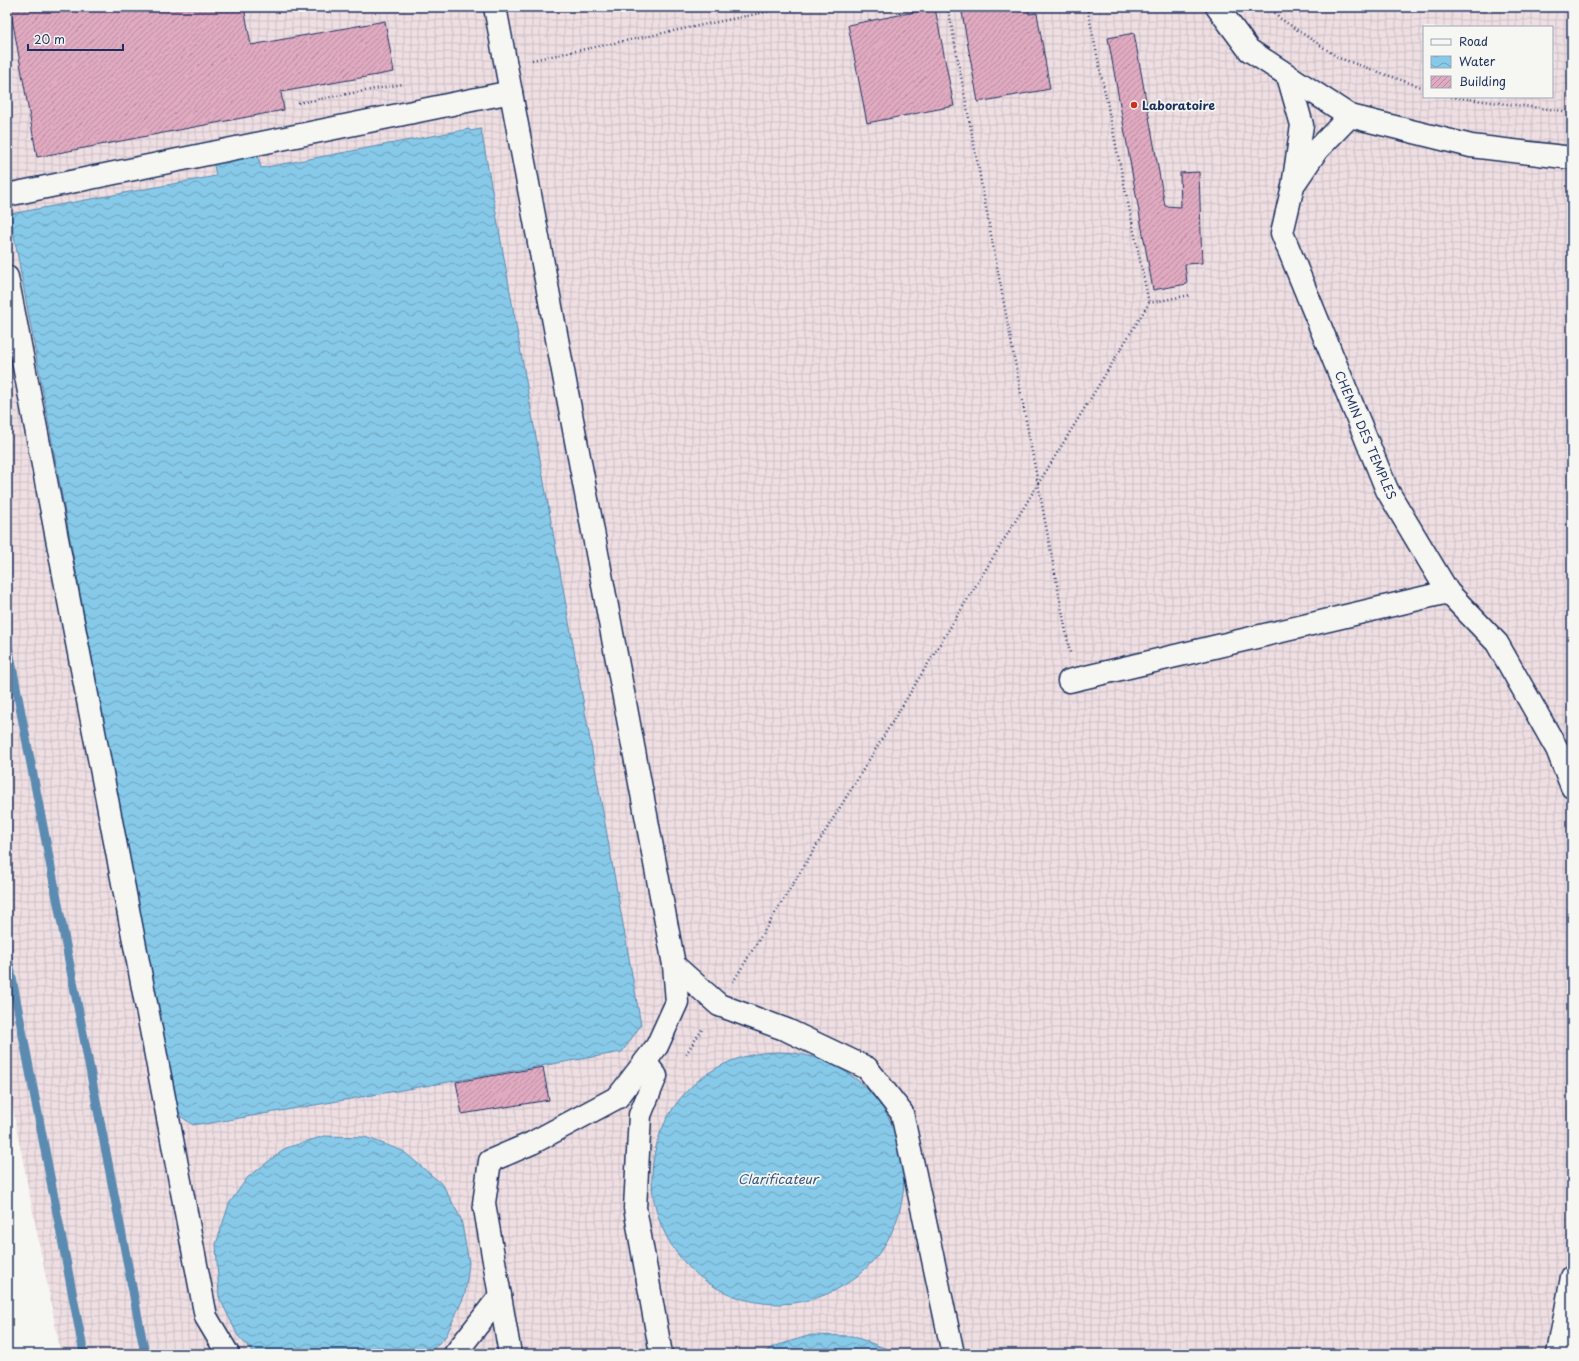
<svg xmlns="http://www.w3.org/2000/svg" width="1579" height="1361" viewBox="0 0 1579 1361" font-family="'Playpen Sans',sans-serif">
  <style>
    .industrial { fill: url(#industrial-grid); fill-rule: evenodd }
    .water { fill: url(#water-waves); stroke: #5c8bb1 }
    .lines { fill: none; stroke-linecap: round; stroke-linejoin: round }
    .stream { stroke: #5c8bb1; stroke-width: 9 }
    .building { fill: url(#building-hatch); stroke: #1b2f5e }
    .minor-casing { stroke: #1b2f5e; stroke-width: 25 }
    .path { stroke: #1b2f5e; stroke-width: 2.5; stroke-dasharray: 1 3; stroke-linecap: butt }
    .minor { stroke: #f6f6f2; stroke-width: 22 }
    .poi-dot { fill: #c8321e; stroke: #f6f6f2; stroke-width: 1.5 }
    .labels { text-anchor: middle; dominant-baseline: central; stroke-width: 3.5; stroke-linejoin: round; paint-order: stroke }
    .poi-label { font-size: 12px; font-weight: bold; fill: #1b2f5e; stroke: #f6f6f2; text-anchor: start }
    .street-label { font-size: 12px; fill: #1b2f5e; stroke: #f6f6f2 }
    .water-label { font-size: 13px; font-style: italic; fill: #365680; stroke: #f6f6f2 }
  </style>
  <defs>
    <pattern id="industrial-grid" width="8" height="8" patternUnits="userSpaceOnUse"><rect width="8" height="8" fill="#efdfe3"/><path d="M0 4h8M4 0v8" fill="none" stroke="#ccc0c5"/></pattern>
    <pattern id="water-waves" width="16" height="10" patternUnits="userSpaceOnUse"><rect width="16" height="10" fill="#87c9e8"/><path d="M0 5q4-4 8 0t8 0" fill="none" stroke="#6ea4bf"/></pattern>
    <pattern id="building-hatch" width="6" height="6" patternUnits="userSpaceOnUse"><rect width="6" height="6" fill="#e0aac1"/><path d="M-1 1l2-2M0 6l6-6M5 7l2-2" fill="none" stroke="#b58ba0"/></pattern>
  </defs>
  <rect width="100%" height="100%" fill="#f6f6f2"/>
  <filter id="ink" filterUnits="userSpaceOnUse"><feTurbulence type="fractalNoise" baseFrequency=".025" numOctaves="2"/><feDisplacementMap in="SourceGraphic" scale="8" xChannelSelector="R" yChannelSelector="G"/><feConvolveMatrix kernelMatrix="1 2 1 2 8 2 1 2 1" color-interpolation-filters="sRGB"/></filter>
  <g filter="url(#ink)">
    <path class="industrial" d="M7 7H1572V1354H61L7 1080ZM1424 27H1552V97H1424Z"/>
    <g class="water">
      <polygon points="469,129 470,131 481,129 641,1025 622,1052 205,1124 203,1123 193,1125 176,1113 10,214 216,176 213,160 257,152 261,168"/>
      <circle cx="778" cy="1178" r="126"/>
      <polygon points="324,1136 365,1137 403,1151 443,1185 461,1219 469,1263 465,1294 446,1336 428,1354 255,1354 238,1336 219,1297 216,1244 229,1204 247,1178 286,1148"/>
      <polygon points="811,1335 852,1336 890,1350 895,1354 763,1354 772,1347"/>
    </g>
    <g class="lines">
      <g class="stream">
        <polyline points="7,640 145,1354"/>
        <polyline points="7,952 84,1354"/>
      </g>
    </g>
    <g class="building">
      <polygon points="10,7 244,7 251,45 385,21 394,72 281,92 284,110 37,157"/>
      <polygon points="961,7 1028,7 1029,14 1037,13 1050,89 978,102"/>
      <polygon points="935,8 954,106 867,123 848,25"/>
      <polygon points="1134,33 1165,206 1181,207 1180,173 1199,172 1202,263 1185,264 1187,284 1153,290 1108,38"/>
      <polygon points="543,1067 549,1100 462,1114 456,1082"/>
    </g>
    <g class="lines">
      <g class="minor-casing">
        <g id="minor">
          <polyline points="495,7 674,965 677,1002 657,1046 618,1097 532,1143 490,1161 484,1203 510,1354"/>
          <polyline points="1217,7 1249,50 1350,116 1471,146 1572,158"/>
          <polyline points="1288,76 1302,125 1293,186 1282,233 1387,490 1448,592 1497,643 1557,749 1572,787"/>
          <polyline points="1296,181 1317,150 1350,116"/>
          <polyline points="7,195 511,92"/>
          <polyline points="7,277 206,1317 228,1354"/>
          <polyline points="1069,681 1448,592"/>
          <polyline points="674,965 719,1005 787,1030 867,1068 902,1113 953,1354"/>
          <polyline points="645,1062 656,1076 640,1115 635,1208 661,1354"/>
          <polyline points="455,1354 500,1296"/>
          <polyline points="1558,1354 1572,1277"/>
        </g>
      </g>
      <g class="path">
        <polyline points="948,7 1070,653"/>
        <polyline points="1087,7 1149,303"/>
        <polyline points="1269,7 1281,19 1339,58 1424,88"/>
        <polyline points="532,60 790,7"/>
        <polyline points="1451,97 1572,112"/>
        <polyline points="298,103 403,84"/>
        <polyline points="1571,185 1568,222 1572,252"/>
        <polyline points="733,982 1149,303 1190,295"/>
        <polyline points="686,1054 703,1028"/>
      </g>
      <use href="#minor" class="minor"/>
    </g>
  </g>
  <circle class="poi-dot" cx="1134" cy="105" r="4"/>
  <g class="labels">
    <g class="poi-label">
      <text x="1142" y="105">Laboratoire</text>
    </g>
    <g class="street-label">
      <text transform="translate(1366 435) rotate(67)">CHEMIN DES TEMPLES</text>
    </g>
    <g class="water-label">
      <text x="778" y="1178">Clarificateur</text>
    </g>
  </g>
  <rect width="1579" height="1361" fill="none" stroke="#f6f6f2" stroke-width="24"/>
  <rect x="12" y="12" width="1555" height="1337" fill="none" stroke="#1b2f5e" stroke-width="1.5" filter="url(#ink)"/>
  <rect x="1423" y="26" width="130" height="72" fill="#f6f6f2" stroke="#9ea6b7"/>
  <rect x="1431" y="39" width="20" height="6" fill="#f6f6f2" stroke="#9ea6b7"/>
  <text x="1459" y="46" font-size="12" fill="#1b2f5e">Road</text>
  <rect x="1431" y="56" width="20" height="12" fill="url(#water-waves)" stroke="#9ea6b7"/>
  <text x="1459" y="66" font-size="12" fill="#1b2f5e">Water</text>
  <rect x="1431" y="76" width="20" height="12" fill="url(#building-hatch)" stroke="#9ea6b7"/>
  <text x="1459" y="86" font-size="12" fill="#1b2f5e">Building</text>
  <path d="M28 44v6h95v-6" fill="none" stroke="#1b2f5e" stroke-width="2"/>
  <text x="34" y="44" font-size="12" fill="#1b2f5e" stroke="#f6f6f2" stroke-width="3" paint-order="stroke">20 m</text>
</svg>
